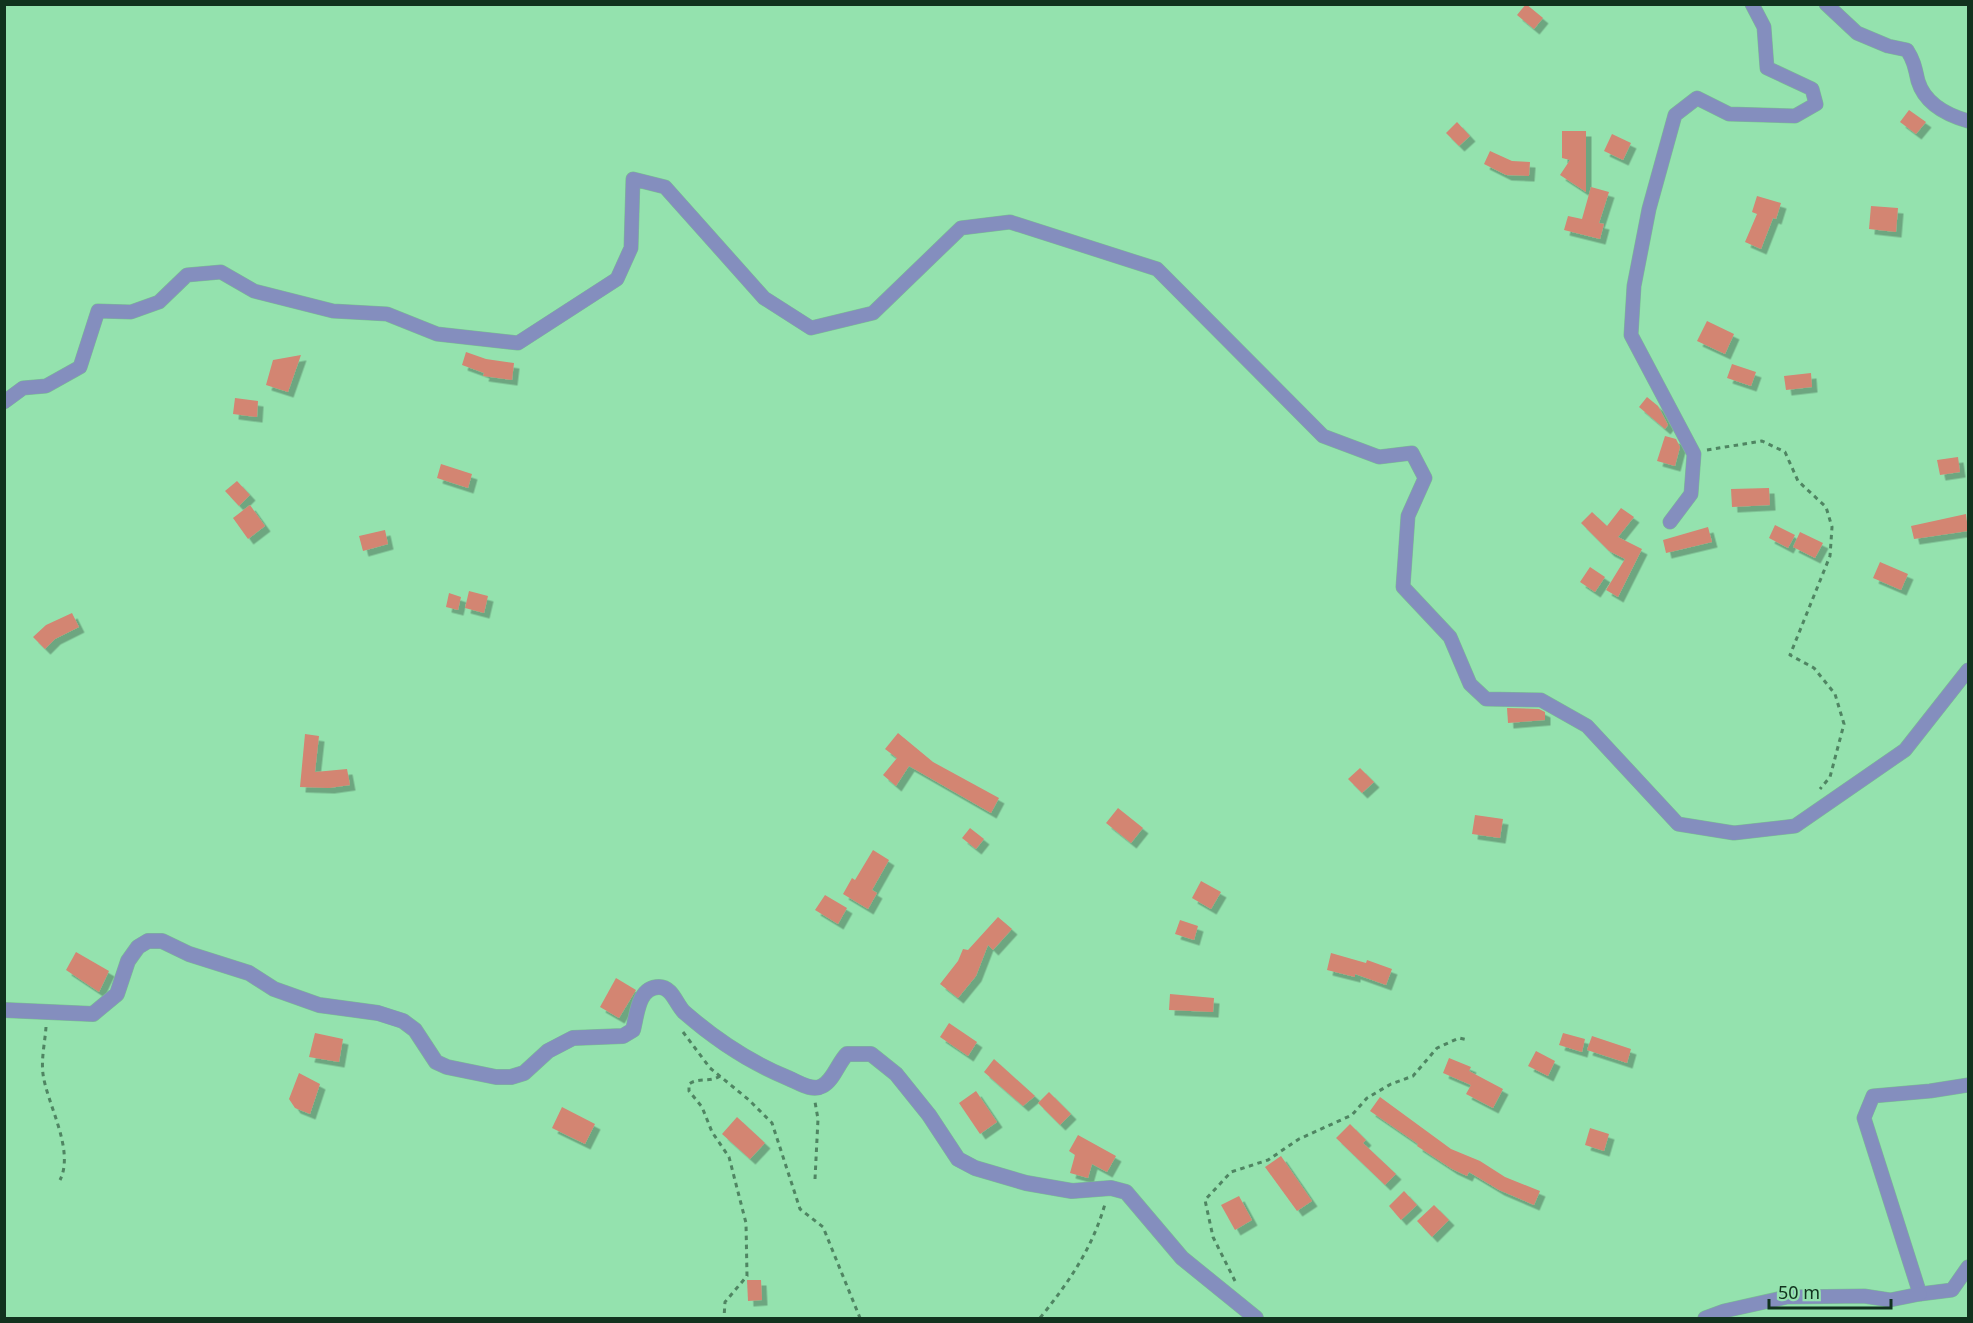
<svg xmlns="http://www.w3.org/2000/svg" width="1973" height="1323" viewBox="0 0 1973 1323" font-family="'Noto Sans',sans-serif">
  <style>
    .building { fill: #d38572; filter: url(#shadow) }
    .lines { fill: none; stroke-linecap: round; stroke-linejoin: round }
    .minor-casing { stroke: #7abf91; stroke-width: 15 }
    .tertiary-casing { stroke: #7abf91; stroke-width: 16 }
    .path { stroke: #4f8562; stroke-width: 3; stroke-dasharray: 4.5 4.5; stroke-linecap: butt }
    .minor { stroke: #848ebe; stroke-width: 14 }
    .tertiary { stroke: #848ebe; stroke-width: 15 }
  </style>
  <defs>
    <filter id="shadow"><feDropShadow dx="5.5" dy="5.5" stdDeviation="0" flood-color="#0004"/></filter>
  </defs>
  <rect width="100%" height="100%" fill="#94e2ae"/>
  <g class="building">
    <polygon points="1526,4 1543,18 1534,29 1517,15"/>
    <polygon points="1909,110 1926,122 1916,134 1900,122"/>
    <polygon points="1457,122 1470,136 1459,146 1446,133"/>
    <polygon points="1562,131 1586,131 1586,192 1560,175 1570,160 1562,158"/>
    <polygon points="1612,134 1631,143 1623,160 1604,151"/>
    <polygon points="1490,151 1512,161 1530,162 1529,176 1506,175 1484,164"/>
    <polygon points="1591,187 1609,192 1599,223 1604,224 1600,239 1564,230 1568,216 1582,219"/>
    <polygon points="1757,196 1781,203 1776,219 1773,218 1761,249 1745,242 1757,214 1752,212"/>
    <polygon points="1871,206 1898,208 1896,232 1869,229"/>
    <polygon points="1707,321 1734,334 1725,354 1697,341"/>
    <polygon points="466,352 486,359 514,363 512,380 483,376 484,373 462,365"/>
    <polygon points="301,355 288,392 266,385 273,360"/>
    <polygon points="1732,364 1756,372 1751,386 1727,378"/>
    <polygon points="1811,373 1812,387 1786,390 1784,376"/>
    <polygon points="1647,397 1658,406 1668,425 1665,429 1639,407"/>
    <polygon points="235,398 258,401 257,417 233,414"/>
    <polygon points="1665,436 1676,439 1680,447 1675,466 1657,461"/>
    <polygon points="1958,457 1960,472 1940,475 1937,460"/>
    <polygon points="441,464 472,474 468,488 437,478"/>
    <polygon points="237,481 250,495 239,506 225,491"/>
    <polygon points="1769,488 1770,505 1732,507 1731,489"/>
    <polygon points="250,505 265,526 248,539 233,518"/>
    <polygon points="1621,508 1634,517 1618,537 1642,549 1618,597 1606,590 1625,559 1609,551 1581,523 1592,512 1607,526"/>
    <polygon points="1966,514 1968,531 1914,539 1911,526"/>
    <polygon points="1775,525 1795,535 1788,548 1769,538"/>
    <polygon points="1708,527 1712,542 1666,553 1663,540"/>
    <polygon points="385,530 388,544 363,551 359,536"/>
    <polygon points="1800,532 1823,543 1815,558 1793,547"/>
    <polygon points="1880,562 1908,574 1901,590 1873,578"/>
    <polygon points="1590,567 1605,577 1595,592 1580,582"/>
    <polygon points="469,591 488,596 484,613 465,608"/>
    <polygon points="449,593 461,597 458,610 446,607"/>
    <polygon points="72,613 79,627 55,639 45,649 33,637 46,625"/>
    <polygon points="1507,708 1539,709 1545,712 1545,720 1508,723"/>
    <polygon points="898,733 933,762 999,798 991,813 909,766 896,786 883,775 897,758 885,749"/>
    <polygon points="305,734 319,736 315,772 347,769 350,785 329,788 300,787"/>
    <polygon points="1360,768 1374,782 1362,793 1348,779"/>
    <polygon points="1118,808 1143,828 1131,843 1106,823"/>
    <polygon points="1475,815 1503,819 1500,838 1472,834"/>
    <polygon points="970,828 984,839 976,849 962,838"/>
    <polygon points="873,850 889,860 872,890 877,893 868,909 843,894 852,878 855,880"/>
    <polygon points="1201,881 1221,892 1211,909 1192,898"/>
    <polygon points="825,895 847,908 838,924 815,910"/>
    <polygon points="998,917 1012,929 993,950 988,945 976,976 958,998 940,984 958,961 963,949 968,950"/>
    <polygon points="1180,920 1198,926 1194,940 1175,934"/>
    <polygon points="76,952 109,971 99,992 66,970"/>
    <polygon points="1331,953 1366,963 1367,960 1392,969 1386,985 1355,974 1355,977 1327,970"/>
    <polygon points="616,978 636,990 619,1018 600,1007"/>
    <polygon points="1170,994 1214,998 1213,1012 1169,1010"/>
    <polygon points="949,1023 977,1042 968,1056 940,1037"/>
    <polygon points="315,1033 343,1039 339,1062 309,1057"/>
    <polygon points="1563,1033 1585,1039 1582,1052 1559,1045"/>
    <polygon points="1592,1036 1631,1049 1627,1063 1587,1050"/>
    <polygon points="1536,1051 1555,1061 1548,1076 1528,1066"/>
    <polygon points="1449,1058 1471,1067 1469,1071 1503,1089 1493,1108 1466,1094 1471,1085 1443,1073"/>
    <polygon points="994,1059 1035,1096 1023,1106 984,1072"/>
    <polygon points="299,1073 320,1084 310,1114 295,1108 289,1099"/>
    <polygon points="976,1091 997,1122 980,1134 959,1103"/>
    <polygon points="1049,1092 1071,1114 1060,1125 1038,1103"/>
    <polygon points="1380,1097 1451,1149 1480,1161 1505,1177 1540,1191 1534,1205 1499,1190 1469,1172 1467,1176 1452,1169 1417,1146 1418,1144 1370,1111"/>
    <polygon points="562,1107 595,1124 585,1144 552,1128"/>
    <polygon points="737,1117 765,1143 750,1159 722,1134"/>
    <polygon points="1350,1124 1366,1140 1363,1143 1396,1174 1385,1185 1336,1138"/>
    <polygon points="1590,1128 1609,1134 1604,1151 1585,1145"/>
    <polygon points="1078,1135 1116,1156 1107,1172 1092,1164 1088,1178 1070,1173 1075,1155 1069,1151"/>
    <polygon points="1281,1156 1312,1201 1297,1211 1265,1167"/>
    <polygon points="1404,1191 1417,1205 1401,1220 1389,1206"/>
    <polygon points="1239,1196 1252,1220 1235,1230 1221,1205"/>
    <polygon points="1434,1205 1449,1220 1432,1237 1417,1221"/>
    <polygon points="747,1280 761,1280 762,1300 748,1301"/>
  </g>
  <g class="lines">
    <g class="minor-casing">
      <g id="minor">
        <path d="M1826 4 1857 33 1888 46 1907 50C1914 61 1915 68 1918 81 1925 104 1947 115 1968 121"/>
        <polyline points="4,402 23,388 46,386 80,367 98,311 131,312 159,302 187,275 221,272 254,291 333,311 387,314 437,334 518,343 617,279 631,248 633,179 665,187 764,298 811,328 873,313 961,228 1010,222 1157,269 1323,436 1379,457 1412,453 1425,478 1408,516 1403,587 1450,637 1470,684 1486,699 1541,700 1587,726 1678,824 1734,833 1795,826 1905,750 1968,670"/>
        <polyline points="1670,522 1691,494 1694,454 1631,335 1634,286 1649,209 1675,115 1697,98 1729,114 1795,116 1816,104 1812,89 1767,68 1764,27 1752,4"/>
        <polyline points="1968,1085 1930,1091 1873,1096 1864,1118 1920,1294 1952,1290 1968,1267"/>
        <polyline points="1705,1318 1724,1311 1787,1297 1864,1296 1890,1300 1920,1294"/>
      </g>
    </g>
    <g class="tertiary-casing">
      <path id="tertiary" d="M4 1010 93 1014 117 994 128 961 138 947 148 941H162L189 954 249 973 274 989 319 1005 378 1013 403 1021 415 1030 436 1062 447 1067 496 1077H511L524 1073 548 1051 573 1038 623 1036 633 1030C637 1015 638 987 659 987 672 987 676 1004 684 1012 716 1040 749 1062 788 1078 798 1082 812 1092 822 1086 833 1081 838 1063 847 1054H871L896 1074 929 1115 958 1159 975 1168 1026 1183 1072 1191 1111 1188 1126 1192 1182 1258 1256 1318"/>
    </g>
    <g class="path">
      <polyline points="1707,450 1762,441 1785,452 1798,481 1826,507 1832,527 1830,556 1790,655 1814,668 1835,694 1844,724 1830,777 1820,789"/>
      <path d="M46 1027C45 1042 41 1059 43 1074 47 1104 75 1150 60 1180"/>
      <polyline points="683,1032 710,1068 749,1100 772,1123 800,1209 823,1227 860,1318"/>
      <path d="M720 1076C710 1083 699 1077 689 1084V1091L702 1107 712 1132 729 1157 746 1223 747 1276 725 1302 724 1318"/>
      <polyline points="815,1179 818,1119 815,1102"/>
      <polyline points="1235,1281 1213,1237 1205,1200 1231,1172 1268,1160 1299,1139 1352,1115 1367,1098 1391,1084 1413,1076 1437,1048 1459,1038 1468,1040"/>
      <path d="M1040 1318C1069 1282 1092 1249 1105 1204"/>
    </g>
    <use href="#minor" class="minor"/>
    <use href="#tertiary" class="tertiary"/>
  </g>
  <rect width="1973" height="1323" fill="none" stroke="#11321e" stroke-width="12"/>
  <path d="M1769 1299v9h122v-9" fill="none" stroke="#11321e" stroke-width="3"/>
  <text x="1778" y="1299" font-size="18" fill="#11321e" stroke="#94e2ae" stroke-width="4.5" paint-order="stroke">50 m</text>
</svg>
